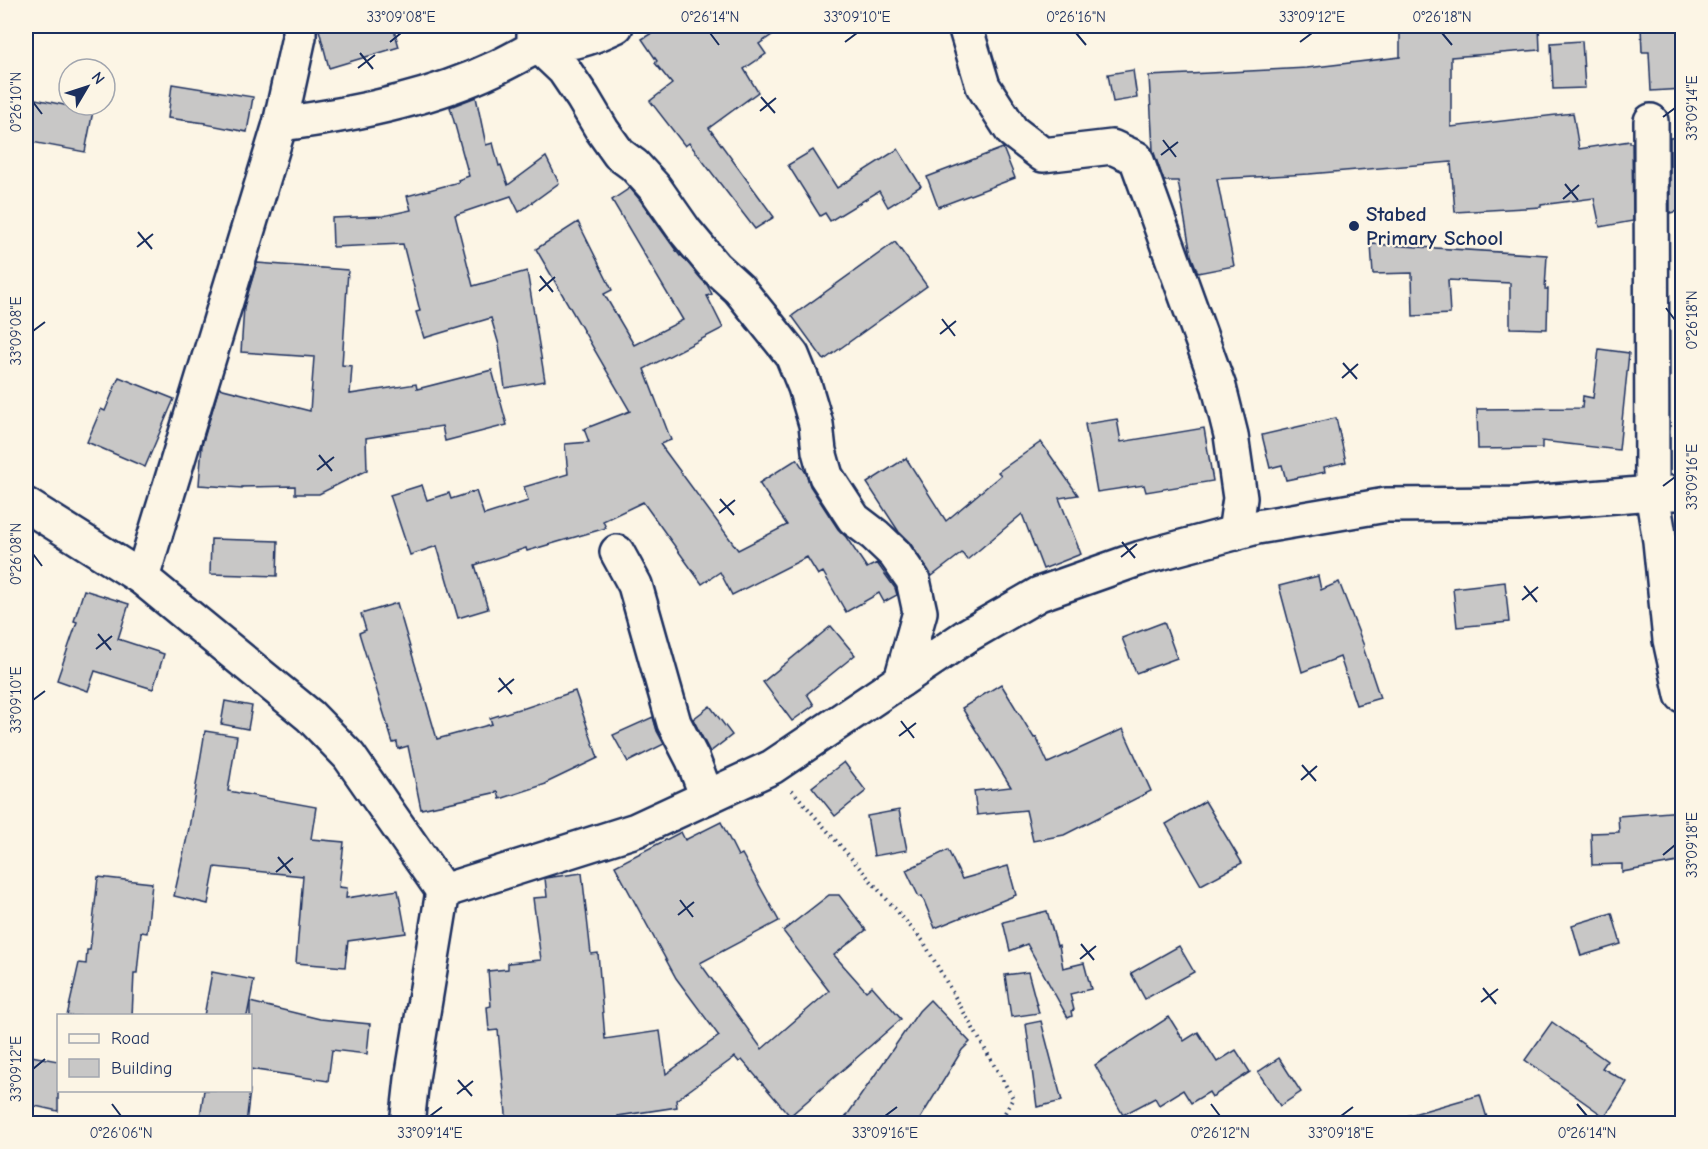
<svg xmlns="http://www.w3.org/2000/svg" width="1708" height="1149" viewBox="0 0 1708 1149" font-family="'Comic Neue',sans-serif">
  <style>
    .building { fill: #c8c7c6; stroke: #1b2f5e; stroke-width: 1.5 }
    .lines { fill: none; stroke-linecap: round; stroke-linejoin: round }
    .street-casing { stroke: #1b2f5e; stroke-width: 38 }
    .path { stroke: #1b2f5e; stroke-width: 4; stroke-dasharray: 1.5 4.5; stroke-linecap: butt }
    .street { stroke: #fcf5e5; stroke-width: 33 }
    .ticks { fill: none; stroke: #1b2f5e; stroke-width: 2 }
    .poi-dot { fill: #1b2f5e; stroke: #fcf5e5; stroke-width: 2 }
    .labels { text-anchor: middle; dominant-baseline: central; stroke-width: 4.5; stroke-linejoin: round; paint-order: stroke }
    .poi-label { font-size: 21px; font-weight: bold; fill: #1b2f5e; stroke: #fcf5e5; text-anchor: start }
    .neatline { fill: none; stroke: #1b2f5e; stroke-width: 2 }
    .ticks-label { font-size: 15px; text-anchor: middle; fill: #1b2f5e }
  </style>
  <rect width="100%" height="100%" fill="#fcf5e5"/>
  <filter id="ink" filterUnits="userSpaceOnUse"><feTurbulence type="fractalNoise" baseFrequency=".0167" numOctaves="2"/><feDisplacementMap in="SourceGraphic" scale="12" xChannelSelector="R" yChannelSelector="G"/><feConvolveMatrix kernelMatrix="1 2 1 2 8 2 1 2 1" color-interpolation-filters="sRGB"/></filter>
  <g filter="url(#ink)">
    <g class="building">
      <polygon points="318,26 393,26 399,47 329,68"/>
      <polygon points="663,26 785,26 759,44 766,54 744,69 758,92 709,128 774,217 755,229 689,143 685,146 650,101 672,84 655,63 657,61 642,39"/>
      <polygon points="1400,26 1539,26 1540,50 1451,57 1451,127 1573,113 1579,149 1630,141 1630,143 1632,143 1633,221 1600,227 1594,198 1541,205 1541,207 1455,212 1451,162 1309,174 1217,179 1234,266 1198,273 1191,255 1178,181 1164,181 1153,150 1149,76 1307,68 1400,57"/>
      <polygon points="1641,26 1679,26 1679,57 1683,57 1683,89 1651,91 1649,52 1642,52"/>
      <polygon points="1582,41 1585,88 1553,89 1551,43"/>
      <polygon points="1133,70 1137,98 1113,102 1108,74"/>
      <polygon points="172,84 253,97 247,132 205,124 205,123 168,118"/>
      <polygon points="26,97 93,111 85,152 26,141"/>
      <polygon points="476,97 486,145 493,143 499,166 501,165 508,185 546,157 559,183 519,212 511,196 455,215 473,286 527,271 545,381 505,388 499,345 491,318 424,338 416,312 420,311 403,244 333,247 332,218 383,216 411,210 407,196 459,182 458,180 469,176 450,107"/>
      <polygon points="1683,137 1683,210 1670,213 1670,138"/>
      <polygon points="1003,148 1015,178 938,207 927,177"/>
      <polygon points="898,149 921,186 888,207 879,191 830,221 825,213 820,216 788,165 813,150 837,188"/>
      <polygon points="630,188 640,200 680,256 681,255 707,285 712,294 707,296 723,328 644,369 671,440 660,444 738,550 787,525 759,483 797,459 806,473 810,486 838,529 846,537 867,568 877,563 895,588 897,595 884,602 879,593 846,612 823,572 818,575 807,557 732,595 720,572 702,584 643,502 603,521 606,528 527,551 526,548 475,565 488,609 458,618 437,546 410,555 390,495 422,485 427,500 449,493 451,499 476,491 484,515 528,501 524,487 568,474 565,444 589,442 584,429 630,411 536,249 578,222 612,290 604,294 634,345 683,320 612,200"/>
      <polygon points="895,242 927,286 824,360 792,316"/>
      <polygon points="1371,244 1547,255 1545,289 1548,289 1547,329 1510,328 1510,283 1448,280 1450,314 1413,316 1412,273 1373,274"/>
      <polygon points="257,263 348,270 342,365 352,366 350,394 416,384 417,389 492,370 507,425 445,441 442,426 366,438 367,470 319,494 295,494 295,486 242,487 242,488 199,485 202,445 219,388 310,411 314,357 241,352 244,307"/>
      <polygon points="1599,349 1629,353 1619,450 1542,441 1542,448 1478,449 1477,409 1582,408 1583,396 1593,398"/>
      <polygon points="119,377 174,399 145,467 87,442 101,409 105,411"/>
      <polygon points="1336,418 1346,462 1324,467 1325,472 1286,480 1282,465 1270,468 1262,435"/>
      <polygon points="1117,419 1121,442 1204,428 1213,481 1146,492 1144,485 1097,492 1085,424"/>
      <polygon points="1041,442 1078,495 1059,498 1081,554 1043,569 1022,514 967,560 962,553 932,576 910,543 899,532 867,483 906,458 946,521 1001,475 998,472"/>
      <polygon points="211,539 278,541 277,576 210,574"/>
      <polygon points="1318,576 1321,590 1339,582 1364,646 1363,647 1380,698 1356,705 1340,657 1302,672 1279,586"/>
      <polygon points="1505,582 1509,622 1457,627 1453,588"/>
      <polygon points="84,590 129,604 118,639 164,654 153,689 95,671 88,691 57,680 77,622 74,621"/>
      <polygon points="397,603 437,739 492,724 490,718 522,708 522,709 575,691 598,758 546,783 546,784 500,799 498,792 421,809 408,746 398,749 397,742 393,743 359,633 366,630 361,614"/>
      <polygon points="1164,622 1177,658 1136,673 1122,638"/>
      <polygon points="831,626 855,655 807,694 814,705 792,721 763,682"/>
      <polygon points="1001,684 1034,738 1036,737 1048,763 1123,729 1151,791 1064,835 1033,841 1026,810 977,815 974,791 1011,787 962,708"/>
      <polygon points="225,701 252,706 248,729 221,724"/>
      <polygon points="710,706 732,735 710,752 693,719"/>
      <polygon points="653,717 657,731 664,744 628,762 613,735"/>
      <polygon points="205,731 237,736 228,791 316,807 311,839 344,842 339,887 347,888 346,898 398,890 406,933 348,941 345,967 296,963 303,876 215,867 208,904 174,896 189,828"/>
      <polygon points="844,762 866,791 835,816 812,787"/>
      <polygon points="1205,801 1242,863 1201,885 1166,824"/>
      <polygon points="899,810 907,850 874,856 867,816"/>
      <polygon points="1683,811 1683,861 1622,872 1622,864 1592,865 1591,833 1619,832 1618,816"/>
      <polygon points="721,822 738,856 742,854 779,921 700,963 762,1049 829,991 783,931 829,895 839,895 866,930 834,955 866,991 872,986 901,1019 790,1116 742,1060 739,1062 735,1057 676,1100 677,1107 618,1116 618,1124 507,1124 498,1030 489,1031 487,1007 491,1006 488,971 508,969 508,963 541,960 533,898 547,897 545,878 582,873 591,954 598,953 605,1039 660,1031 666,1074 719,1036 676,978 615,866 681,832 685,840"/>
      <polygon points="948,850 962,879 1008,866 1016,895 935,928 922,896 919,897 906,870"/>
      <polygon points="98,877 152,883 147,933 141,932 137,973 134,973 132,1016 67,1016 79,963 86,964 87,950 90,950"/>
      <polygon points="1047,911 1057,946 1059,945 1063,968 1084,963 1091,989 1070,994 1074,1010 1071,1011 1072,1016 1068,1018 1027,944 1010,951 1003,922"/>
      <polygon points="1612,913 1621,944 1581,956 1572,925"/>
      <polygon points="1179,946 1194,972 1145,999 1131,973"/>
      <polygon points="212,972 254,980 247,1016 204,1016"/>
      <polygon points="1028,972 1039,1013 1011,1017 1005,975"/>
      <polygon points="930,1000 970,1042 962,1050 917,1124 841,1124 919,1011"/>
      <polygon points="250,1002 320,1019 370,1024 367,1054 332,1050 328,1081 250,1069"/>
      <polygon points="1169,1017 1184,1041 1198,1032 1217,1062 1236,1050 1250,1072 1212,1097 1209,1092 1191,1103 1183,1090 1159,1105 1155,1098 1123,1115 1095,1065"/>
      <polygon points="1041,1021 1062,1101 1037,1107 1026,1024"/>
      <polygon points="1552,1022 1607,1061 1602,1068 1627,1082 1605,1117 1525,1060"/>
      <polygon points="26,1055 58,1061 58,1111 26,1104"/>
      <polygon points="1279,1058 1301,1092 1280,1106 1258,1072"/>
      <polygon points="204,1090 250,1090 246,1124 199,1124"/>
      <polygon points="1480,1095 1487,1118 1470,1124 1407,1124 1406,1116"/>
    </g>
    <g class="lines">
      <g class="street-casing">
        <g id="street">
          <path d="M616 26C605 31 593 37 580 40 561 46 552 36 534 48L545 52 564 70 583 98 602 130 619 154 634 165 655 188 685 231 715 267 739 289 792 355 805 387 816 424 819 451 826 476 854 519 875 535 895 554 913 580 920 612 901 680"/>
          <polyline points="965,26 983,86 1012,131 1043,155 1112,147 1136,158 1219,387 1231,435 1240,498 1235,533"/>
          <polyline points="1651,121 1652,493 1660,541 1670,640 1682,695"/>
          <path d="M280 124C351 115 428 100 493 69 507 63 520 55 534 48V26"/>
          <polyline points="26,505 142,578 310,716 349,756 443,891"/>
          <polyline points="617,552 635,585 674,723 693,760 707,797"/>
          <polyline points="142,578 280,124 299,37 299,26"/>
          <polyline points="407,1124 412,1079 443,891 636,830 772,767 968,635 1039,594 1141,558 1257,527 1386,505 1518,504 1652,493 1682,493"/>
        </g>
      </g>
      <polyline class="path" points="792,790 923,941 1013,1098 999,1124"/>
      <use href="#street" class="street"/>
    </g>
  </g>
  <path class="ticks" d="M710 33 719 45M1076 33 1086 45M1442 33 1452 45M390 42 401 33M845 42 857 33M1300 42 1312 33M360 53 373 69M358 68 375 55M761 97 775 113M33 102 42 114M760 111 776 98M1663 117 1675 108M1163 140 1176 157M1161 155 1178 142M1565 184 1578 200M1563 199 1579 185M138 232 152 249M137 247 153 234M540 276 553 292M539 291 555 277M1666 308 1675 320M942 319 955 336M33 331 45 322M940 334 956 321M1343 363 1357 379M1342 378 1358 364M319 455 332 471M317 470 334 457M1663 486 1675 477M720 499 734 515M719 513 735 500M1122 542 1135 558M33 554 42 566M1121 557 1137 544M1524 586 1537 602M1522 600 1538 587M98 634 111 650M96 649 112 636M499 678 512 694M498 692 514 679M33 700 45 691M901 721 914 738M899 736 916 723M1302 765 1316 781M1301 780 1317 766M1663 855 1675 845M278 857 291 873M276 872 293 858M680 900 693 917M678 915 694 902M1081 944 1094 960M1080 959 1096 946M1483 988 1496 1004M1481 1002 1498 989M33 1069 45 1059M458 1080 472 1096M457 1094 473 1081M112 1104 121 1116M1211 1104 1220 1116M1577 1104 1587 1116M430 1116 442 1107M885 1116 897 1107M1341 1116 1353 1107"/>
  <circle class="poi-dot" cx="1354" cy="226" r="6"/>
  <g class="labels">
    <g class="poi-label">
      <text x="1366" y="214">Stabed<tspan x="1366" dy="24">Primary School</tspan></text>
    </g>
  </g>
  <rect width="1708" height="1149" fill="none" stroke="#fcf5e5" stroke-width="66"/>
  <rect x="57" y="1014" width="195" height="78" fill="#fcf5e5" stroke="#a2a6af" stroke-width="1.5"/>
  <rect x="69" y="1034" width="30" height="9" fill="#fcf5e5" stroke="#a2a6af" stroke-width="1.5"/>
  <text x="111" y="1044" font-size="18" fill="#1b2f5e">Road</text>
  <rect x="69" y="1059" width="30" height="18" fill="#c8c7c6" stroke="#a2a6af" stroke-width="1.5"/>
  <text x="111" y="1074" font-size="18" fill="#1b2f5e">Building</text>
  <g transform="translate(87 87) rotate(51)"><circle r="28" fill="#fcf5e5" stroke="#a2a6af" stroke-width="1.5"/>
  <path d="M0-4.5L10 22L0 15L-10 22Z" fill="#1b2f5e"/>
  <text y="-9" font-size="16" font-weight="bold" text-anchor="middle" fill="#1b2f5e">N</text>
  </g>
  <rect x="33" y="33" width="1642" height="1083" class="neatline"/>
  <g class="ticks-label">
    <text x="401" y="22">33°09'08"E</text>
    <text x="710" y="22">0°26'14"N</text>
    <text x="857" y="22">33°09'10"E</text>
    <text x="1076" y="22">0°26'16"N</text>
    <text x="1312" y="22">33°09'12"E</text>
    <text x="1442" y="22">0°26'18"N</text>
    <text transform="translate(16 102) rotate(-90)" y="5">0°26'10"N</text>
    <text transform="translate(1692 108) rotate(-90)" y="5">33°09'14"E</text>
    <text transform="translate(1692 320) rotate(-90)" y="5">0°26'18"N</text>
    <text transform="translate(16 331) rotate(-90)" y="5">33°09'08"E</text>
    <text transform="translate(1692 477) rotate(-90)" y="5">33°09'16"E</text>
    <text transform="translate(16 554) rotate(-90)" y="5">0°26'08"N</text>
    <text transform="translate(16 700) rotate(-90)" y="5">33°09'10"E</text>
    <text transform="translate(1692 845) rotate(-90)" y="5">33°09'18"E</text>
    <text transform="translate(16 1069) rotate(-90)" y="5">33°09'12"E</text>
    <text x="121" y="1138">0°26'06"N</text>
    <text x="430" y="1138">33°09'14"E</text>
    <text x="885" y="1138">33°09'16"E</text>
    <text x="1220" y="1138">0°26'12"N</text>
    <text x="1341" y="1138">33°09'18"E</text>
    <text x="1587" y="1138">0°26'14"N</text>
  </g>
</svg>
